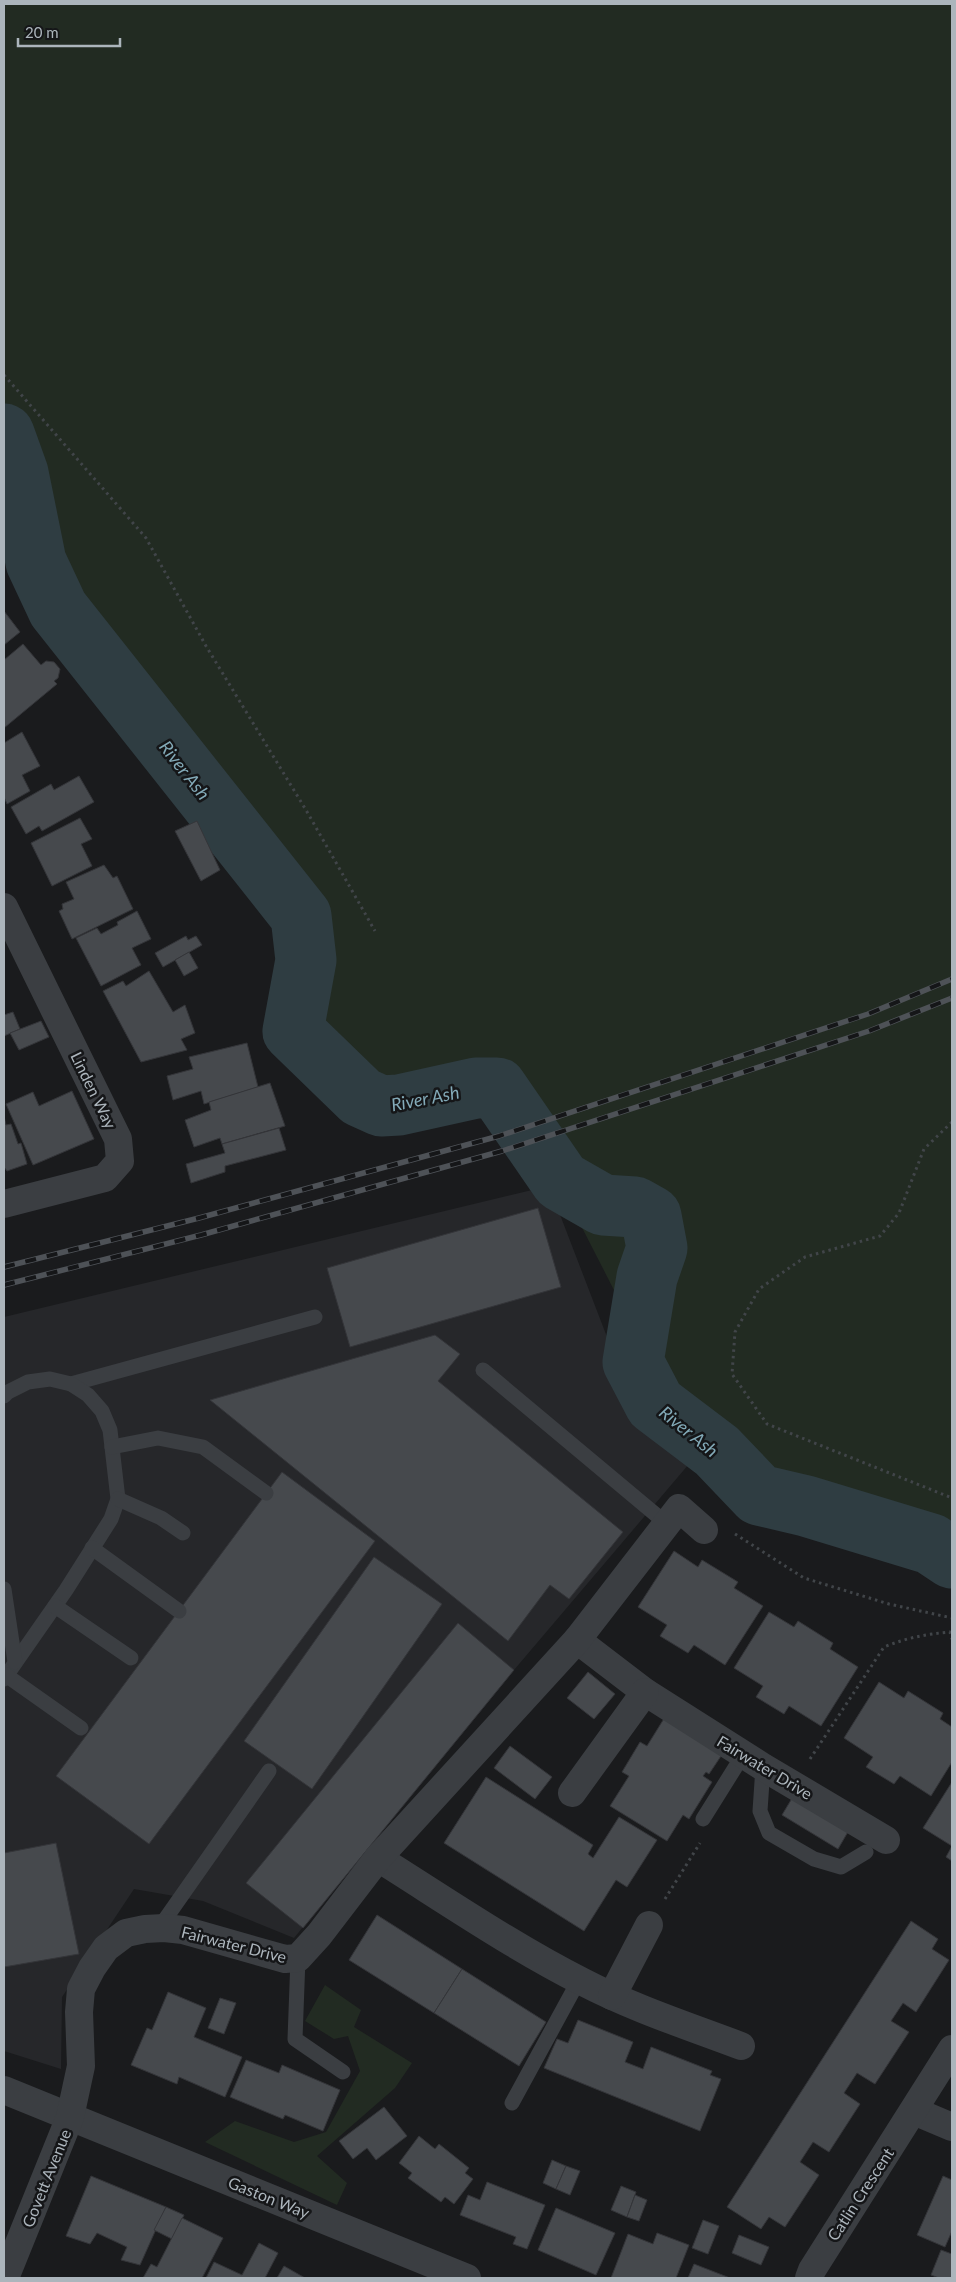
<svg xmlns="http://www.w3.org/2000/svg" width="956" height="2282" viewBox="0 0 956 2282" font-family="Lato,sans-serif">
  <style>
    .built { fill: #26272a }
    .green { fill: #222b22 }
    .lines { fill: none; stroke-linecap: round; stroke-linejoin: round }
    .river { stroke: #2f3d42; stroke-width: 61 }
    .building { fill: #46494d; stroke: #343539 }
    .path { stroke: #414549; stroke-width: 3; stroke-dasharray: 2.5 4; stroke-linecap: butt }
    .lane { stroke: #3b3e42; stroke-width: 15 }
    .street { stroke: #3b3e42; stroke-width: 28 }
    .rail-casing { stroke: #4e5257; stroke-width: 5.5 }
    .rail { stroke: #151618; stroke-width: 4; stroke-dasharray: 11; stroke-linecap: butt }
    .labels { text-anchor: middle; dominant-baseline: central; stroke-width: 5; stroke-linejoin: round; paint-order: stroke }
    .street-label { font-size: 16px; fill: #acb5bc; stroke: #151618 }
    .water-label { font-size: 18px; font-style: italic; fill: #83aab8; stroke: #151618 }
  </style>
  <rect width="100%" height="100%" fill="#1a1b1d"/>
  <polygon class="built" points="549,1186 622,1376 700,1451 514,1670 294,1938 203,1901 134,1889 62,1997 61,2069 4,2051 4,1317"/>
  <g class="green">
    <polygon points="4,4 952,4 952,1558 931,1544 806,1506 759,1495 703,1464 551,1167 497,1088 476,1088 399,1105 381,1106 361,1097 293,1031 306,960 301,916 58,609 36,562 18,473 4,434"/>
    <polygon points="325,1985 361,2010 354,2027 412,2063 395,2088 317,2156 347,2183 337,2205 205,2142 235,2121 294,2142 326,2132 360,2071 348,2036 334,2039 305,2021"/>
  </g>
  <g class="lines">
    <polyline class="river" points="4,434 18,473 36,562 58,609 301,916 306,960 293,1031 361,1097 381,1106 399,1105 476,1088 497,1088 561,1181 603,1205 635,1207 651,1216 657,1248 647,1277 633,1362 655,1404 717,1451 759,1495 806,1506 931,1544 952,1558"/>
  </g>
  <g class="building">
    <polygon points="4,611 20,632 4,645"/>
    <polygon points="23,644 41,665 46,661 54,662 60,669 58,678 54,681 57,684 4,728 4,660"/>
    <polygon points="22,732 40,766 22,775 30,791 7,804 4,797 4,743"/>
    <polygon points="79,776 94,802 42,831 39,826 26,834 11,807 51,784 54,790"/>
    <polygon points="80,818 92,839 81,844 92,866 52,886 31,843"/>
    <polygon points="197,821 220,870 201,881 175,831"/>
    <polygon points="104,865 113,878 117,876 133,909 72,939 59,911 63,909 62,904 74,899 66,882"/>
    <polygon points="137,911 151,939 132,948 141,965 101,986 76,938 97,928 101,934 118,925 117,922"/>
    <polygon points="186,936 188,940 196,936 202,945 163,967 155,953"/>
    <polygon points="189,952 198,968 184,976 175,960"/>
    <polygon points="149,971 173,1012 185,1005 195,1033 181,1039 187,1050 141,1062 103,991 123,981 126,986"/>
    <polygon points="13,1012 20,1029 4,1036 4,1015"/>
    <polygon points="41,1021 49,1037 19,1050 10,1033"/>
    <polygon points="247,1043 258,1087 204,1104 201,1091 173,1100 167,1076 193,1069 189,1057"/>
    <polygon points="270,1083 285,1126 222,1144 220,1138 194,1147 185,1120 211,1110 209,1102"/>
    <polygon points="72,1091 94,1139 33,1165 6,1104 33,1092 39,1106"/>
    <polygon points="4,1116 6,1125 11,1124 18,1144 21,1143 27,1164 7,1171 4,1167"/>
    <polygon points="279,1128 286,1150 225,1166 225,1172 191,1183 186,1164 225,1153 222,1144"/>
    <polygon points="538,1208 561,1287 350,1347 327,1268"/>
    <polygon points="435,1335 460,1354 438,1381 623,1532 569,1599 550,1585 508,1641 210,1400"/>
    <polygon points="282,1472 375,1541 149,1844 56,1776"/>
    <polygon points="674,1551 698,1567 702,1560 738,1582 734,1588 763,1606 725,1665 694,1645 688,1653 660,1636 667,1625 638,1607"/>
    <polygon points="374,1557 442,1604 312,1789 244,1741"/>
    <polygon points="769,1612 794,1627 798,1621 833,1643 830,1649 858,1667 821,1726 789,1706 784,1714 756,1697 763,1686 734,1668"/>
    <polygon points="458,1623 514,1670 303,1928 246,1883"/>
    <polygon points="588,1672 615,1694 594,1719 567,1698"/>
    <polygon points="879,1682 904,1698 908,1691 943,1713 940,1719 952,1727 952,1762 931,1796 900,1776 894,1784 866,1767 873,1757 844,1738"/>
    <polygon points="665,1717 723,1753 709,1774 706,1772 703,1776 712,1782 689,1819 683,1815 667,1841 610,1806 629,1776 622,1772 640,1742 647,1746"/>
    <polygon points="510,1746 552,1777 535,1799 494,1768"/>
    <polygon points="486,1777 593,1845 588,1854 593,1858 619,1817 657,1840 627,1887 616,1880 584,1931 444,1843"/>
    <polygon points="952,1782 952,1861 946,1857 952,1846 923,1828"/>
    <polygon points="794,1795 849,1830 838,1849 782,1815"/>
    <polygon points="56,1843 79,1954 4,1967 4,1853"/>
    <polygon points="377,1915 462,1969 434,2013 349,1960"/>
    <polygon points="911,1921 938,1939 932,1949 949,1960 916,2012 903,2003 891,2021 909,2032 875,2084 857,2073 844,2093 860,2104 829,2152 813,2142 800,2162 819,2175 785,2227 769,2217 761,2229 727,2207"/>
    <polygon points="462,1969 546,2022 519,2066 434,2013"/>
    <polygon points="168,1992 206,2008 194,2037 242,2057 225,2097 179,2077 177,2084 131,2065 147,2028 152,2030"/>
    <polygon points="220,1998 236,2003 224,2034 208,2028"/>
    <polygon points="578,2020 633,2042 625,2062 643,2069 651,2047 712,2071 710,2075 721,2079 700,2131 544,2068 557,2039 568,2043"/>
    <polygon points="246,2060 279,2073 282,2065 340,2090 323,2131 285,2115 283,2119 230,2097"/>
    <polygon points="384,2107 407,2136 376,2160 367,2148 353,2159 339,2141"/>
    <polygon points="419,2136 435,2149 439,2144 469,2168 465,2173 473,2179 454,2204 445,2197 441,2202 408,2178 412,2173 399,2163"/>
    <polygon points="552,2160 566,2166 556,2189 543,2183"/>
    <polygon points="566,2166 580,2171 570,2195 556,2189"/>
    <polygon points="91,2176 166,2207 140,2265 121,2260 127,2247 97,2233 90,2244 66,2236"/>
    <polygon points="943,2176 952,2180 952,2231 945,2247 917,2235"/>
    <polygon points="487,2182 545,2205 527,2249 513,2244 516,2237 460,2215 468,2195 480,2200"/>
    <polygon points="621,2186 636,2192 627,2217 611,2210"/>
    <polygon points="635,2195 647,2200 639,2221 627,2217"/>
    <polygon points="166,2207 184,2215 172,2239 154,2230"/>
    <polygon points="556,2208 615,2233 596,2275 538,2250"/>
    <polygon points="182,2218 223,2238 202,2278 143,2278 151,2264 157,2267"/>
    <polygon points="703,2220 719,2226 708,2254 692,2248"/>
    <polygon points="657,2233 689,2245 676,2278 611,2278 628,2234 653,2244"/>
    <polygon points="739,2235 769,2247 761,2265 732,2253"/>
    <polygon points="259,2243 278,2253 265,2278 206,2278 214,2262 242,2275"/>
    <polygon points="941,2250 952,2254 952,2278 939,2278 931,2275"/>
    <polygon points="694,2264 730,2278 688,2278"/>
    <polygon points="284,2266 305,2278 277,2278"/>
  </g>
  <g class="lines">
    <g class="path">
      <polyline points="4,375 146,538 206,646 306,810 375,931"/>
      <polyline points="952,1122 924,1149 899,1213 880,1236 805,1257 759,1289 735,1332 732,1374 767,1424 952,1498"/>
      <polyline points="735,1534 804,1578 889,1604 952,1618"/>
      <path d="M810 1759 884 1647C906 1638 926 1634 950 1632L952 1639"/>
      <polyline points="665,1899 700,1843"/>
    </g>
    <g class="lane">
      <polyline points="483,1370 667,1524"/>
      <polyline points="71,1384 315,1317"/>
      <polyline points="4,1396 8,1392 28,1382 50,1379 71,1384 88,1395 102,1411 110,1430 118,1499 111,1519 66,1590 4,1679"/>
      <polyline points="112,1447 158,1438 203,1447 266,1493"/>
      <polyline points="118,1499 161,1518 183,1533"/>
      <polyline points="92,1548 179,1611"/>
      <polyline points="4,1589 15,1662"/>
      <polyline points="55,1606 131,1658"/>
      <polyline points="6,1675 81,1728"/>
      <polyline points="763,1767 760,1811 769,1833 814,1859 841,1867 866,1852"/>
      <polyline points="703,1819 743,1755"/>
      <polyline points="159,1928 269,1771"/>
      <polyline points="298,1958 295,2039 343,2072"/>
      <polyline points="512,2103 579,1980"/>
    </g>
    <g class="street">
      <polyline points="4,907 118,1139 120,1161 105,1178 4,1204"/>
      <polyline points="577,1640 645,1692 763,1767 886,1840"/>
      <polyline points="572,1793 645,1692"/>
      <path d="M378 1858C445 1900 512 1946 583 1982 633 2008 688 2026 741 2046"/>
      <polyline points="612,1996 649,1925"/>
      <polyline points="4,2090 467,2278"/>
      <polyline points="914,2111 952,2127"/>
      <polyline points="5,2278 70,2117 81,2066 79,2012 81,1989 92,1968 106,1948 126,1933 145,1929 164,1928 183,1930 285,1959 298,1958 319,1935 378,1858 577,1640 679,1508 704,1530"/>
      <polyline points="809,2278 812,2270 952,2049"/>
    </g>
    <g class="rail-casing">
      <g id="rail">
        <polyline points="4,1267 199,1218 499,1136 868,1014 952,979"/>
        <polyline points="4,1285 201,1235 502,1151 869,1031 952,998"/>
      </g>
    </g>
    <use href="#rail" class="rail"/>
  </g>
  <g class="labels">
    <g class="street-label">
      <text transform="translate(94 1090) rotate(64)">Linden Way</text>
      <text transform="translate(765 1767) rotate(31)">Fairwater Drive</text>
      <text transform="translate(234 1944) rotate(14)">Fairwater Drive</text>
      <text transform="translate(46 2178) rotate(-68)">Govett Avenue</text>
      <text transform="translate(860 2194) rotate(-57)">Catlin Crescent</text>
      <text transform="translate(269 2197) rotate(22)">Gaston Way</text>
    </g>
    <g class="water-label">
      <text transform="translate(185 770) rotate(52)">River Ash</text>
      <text transform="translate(425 1098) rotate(-11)">River Ash</text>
      <text transform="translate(689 1431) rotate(39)">River Ash</text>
    </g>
  </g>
  <rect width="956" height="2282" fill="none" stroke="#acb5bc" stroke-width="10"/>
  <path d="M18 38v8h102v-8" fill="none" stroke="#acb5bc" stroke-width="2.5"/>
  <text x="25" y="38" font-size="15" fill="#acb5bc" stroke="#151618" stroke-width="4" paint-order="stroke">20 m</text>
</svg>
